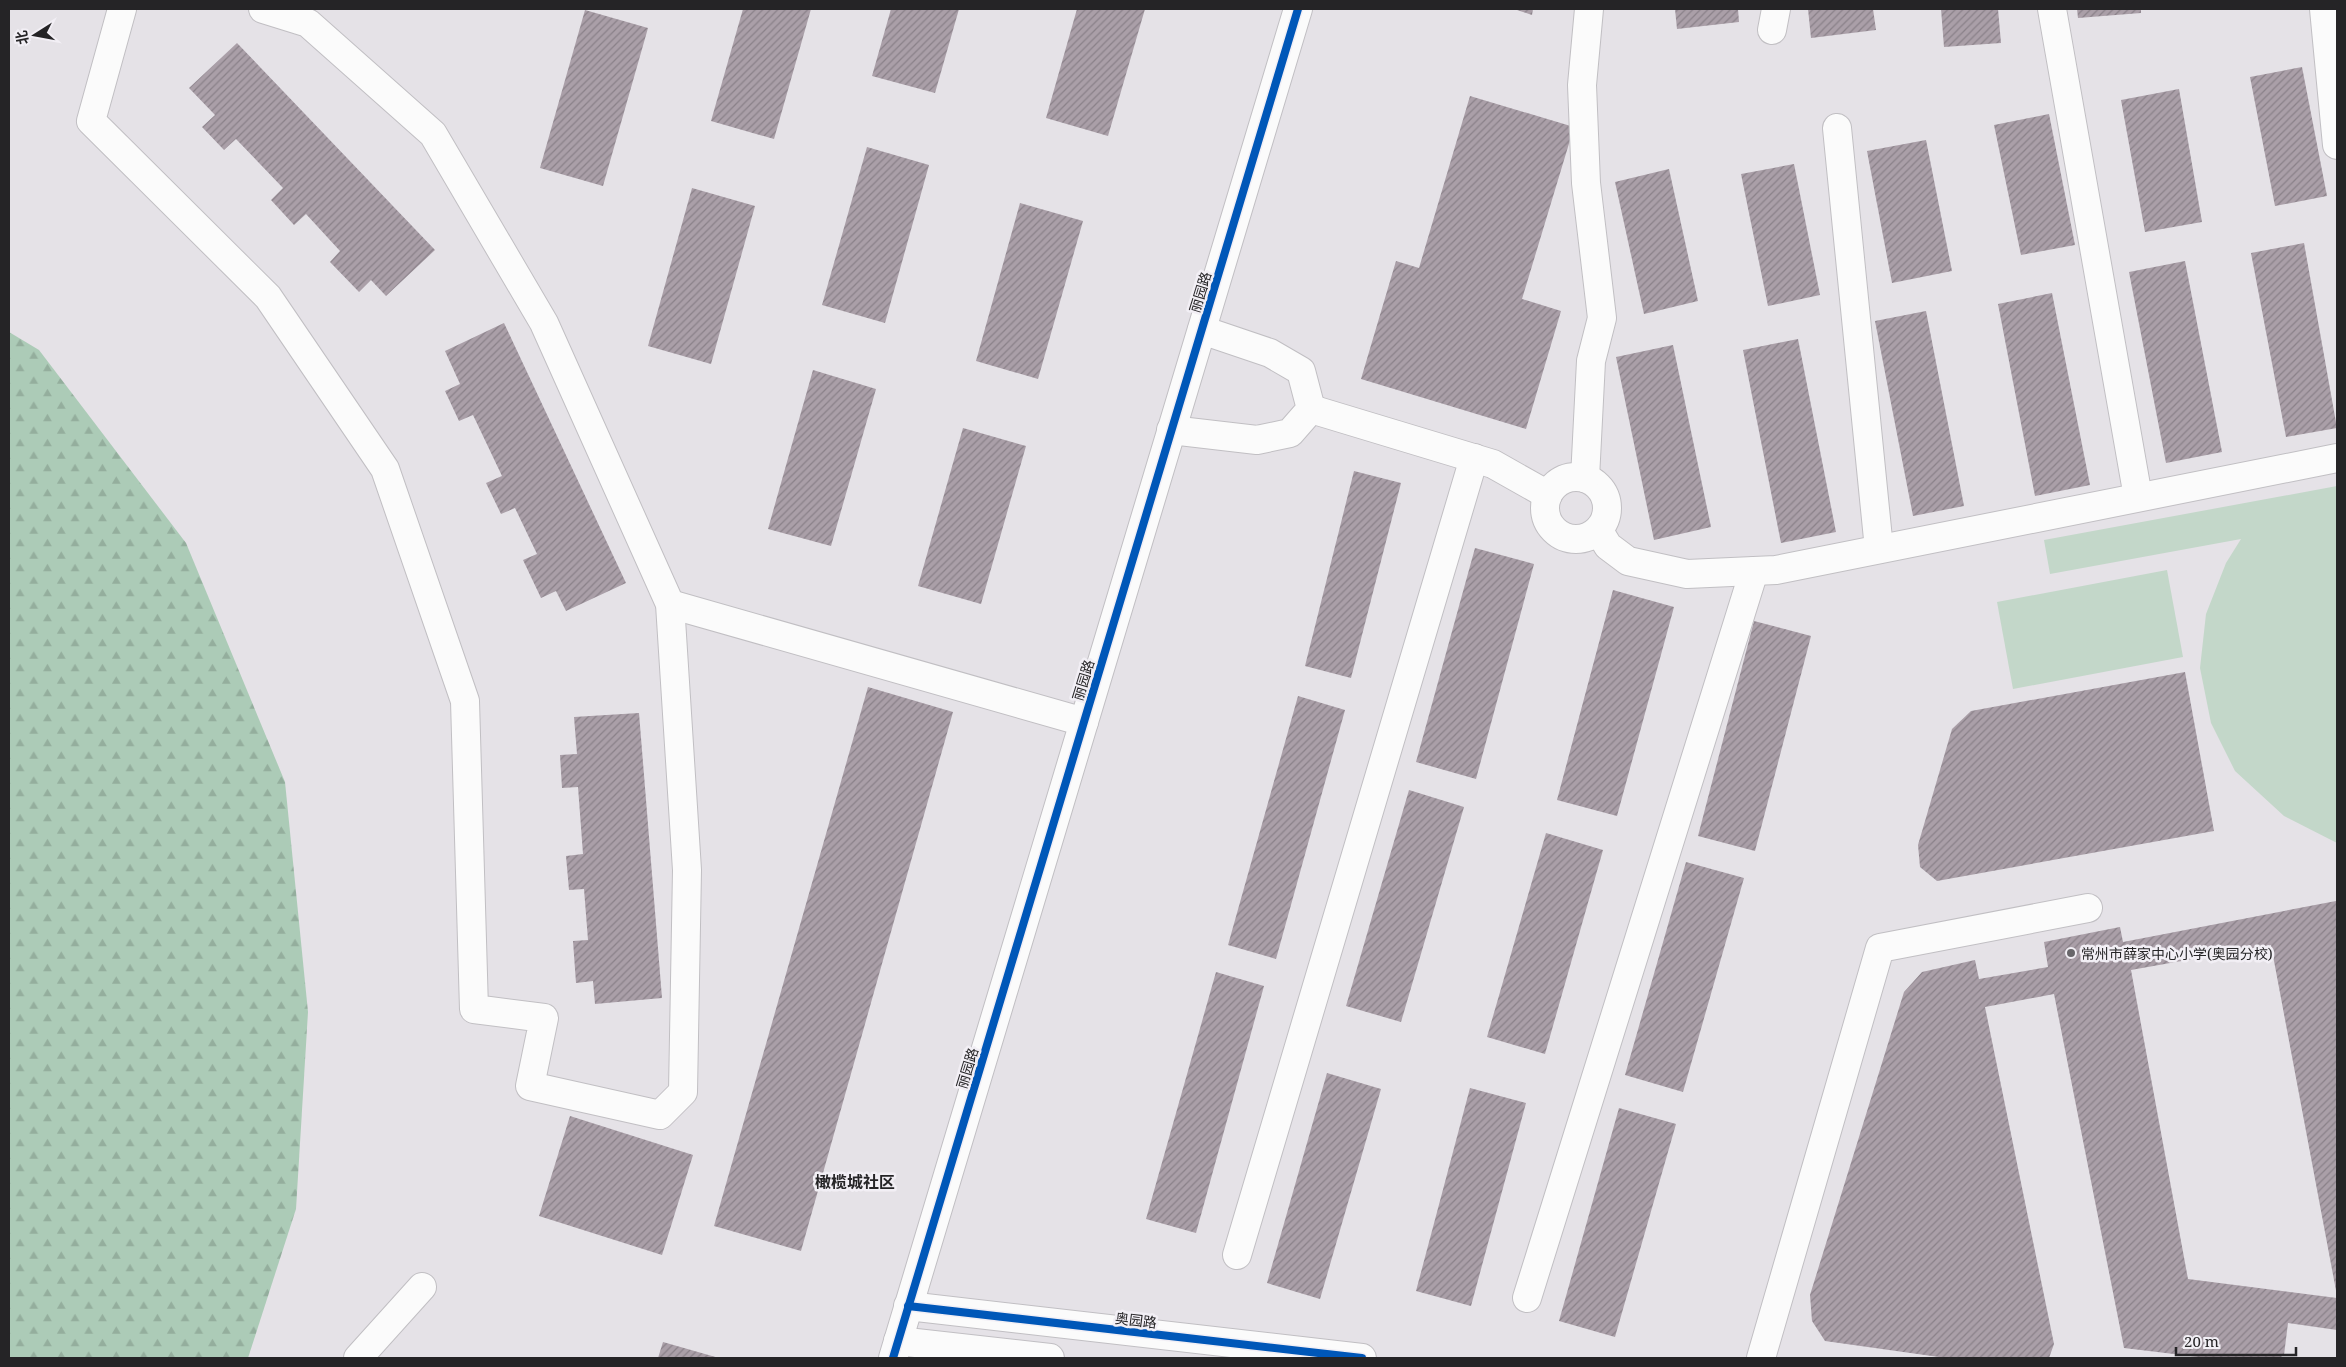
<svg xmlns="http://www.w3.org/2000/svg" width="2346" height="1367" viewBox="0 0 2346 1367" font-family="'Noto Serif','Noto Sans SC',serif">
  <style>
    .forest { fill: url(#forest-firs) }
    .green { fill: #c3d7c9 }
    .building { fill: url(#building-hatch) }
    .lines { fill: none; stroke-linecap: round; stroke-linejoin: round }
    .minor-casing { stroke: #c1bfc3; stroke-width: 30 }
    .minor { stroke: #fbfbfb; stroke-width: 28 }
    .cycleway-casing { stroke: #f2eff5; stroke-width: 11 }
    .cycleway { stroke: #0057b8; stroke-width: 8 }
    .poi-dot { fill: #68666a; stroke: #f2eff5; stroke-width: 2 }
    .labels { text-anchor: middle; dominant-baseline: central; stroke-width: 5; stroke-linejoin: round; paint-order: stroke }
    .street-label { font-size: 14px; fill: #252426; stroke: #f2eff5 }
    .poi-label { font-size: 14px; fill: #252426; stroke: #f2eff5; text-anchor: start }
    .quarter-label { font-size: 16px; font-weight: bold; fill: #252426; stroke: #f2eff5 }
  </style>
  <defs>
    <pattern id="forest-firs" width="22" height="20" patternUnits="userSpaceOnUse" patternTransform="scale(1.25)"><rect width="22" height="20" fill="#accbb7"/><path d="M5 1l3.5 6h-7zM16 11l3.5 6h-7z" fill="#94ae9d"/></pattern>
    <pattern id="building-hatch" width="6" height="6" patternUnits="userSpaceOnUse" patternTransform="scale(1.25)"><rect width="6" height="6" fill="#aa9fa8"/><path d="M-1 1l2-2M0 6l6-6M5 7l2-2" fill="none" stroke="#8a8189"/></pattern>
  </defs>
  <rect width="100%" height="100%" fill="#e5e2e7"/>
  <polygon class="forest" points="9,332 39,350 186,543 285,782 308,1012 296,1209 248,1358 9,1358"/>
  <g class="green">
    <polygon points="2337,486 2337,843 2284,816 2235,771 2211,723 2200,668 2206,614 2226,563 2241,539 2050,574 2044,540"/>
    <polygon points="2167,570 2183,657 2013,689 1997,602"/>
  </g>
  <g class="building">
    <polygon points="743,9 811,9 774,139 711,121"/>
    <polygon points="891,9 959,9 935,93 872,76"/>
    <polygon points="1077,9 1145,9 1108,136 1046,118"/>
    <polygon points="1514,9 1533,9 1532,15"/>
    <polygon points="1675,9 1738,9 1739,22 1677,29"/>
    <polygon points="1808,9 1873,9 1876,30 1811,38"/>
    <polygon points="1941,9 1998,9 2001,43 1944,47"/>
    <polygon points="2077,9 2141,9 2141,13 2078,18"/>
    <polygon points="585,10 648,28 603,186 540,168"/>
    <polygon points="237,43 435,250 386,296 371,280 359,292 330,262 340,251 306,214 294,225 271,200 283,188 236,139 224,150 202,127 215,115 189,88"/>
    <polygon points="2302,67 2327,196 2275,206 2250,77"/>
    <polygon points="2179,89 2202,222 2145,232 2121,100"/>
    <polygon points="1470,96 1574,127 1522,299 1561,311 1526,429 1361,379 1396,261 1419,268"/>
    <polygon points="2049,114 2075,245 2021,255 1994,125"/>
    <polygon points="1926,140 1952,271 1892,283 1867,151"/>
    <polygon points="867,147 929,165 885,323 822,305"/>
    <polygon points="1794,164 1820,295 1768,306 1741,174"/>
    <polygon points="1669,169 1698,301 1644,314 1615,182"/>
    <polygon points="692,188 755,206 711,364 648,346"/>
    <polygon points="1020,203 1083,221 1038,379 976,361"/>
    <polygon points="2304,243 2337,428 2286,437 2251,253"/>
    <polygon points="2185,261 2222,452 2166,463 2129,272"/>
    <polygon points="2052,293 2090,485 2035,496 1998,304"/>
    <polygon points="1926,311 1964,506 1913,516 1875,321"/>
    <polygon points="504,323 626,583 566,611 556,591 541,598 523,560 537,554 515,508 501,514 486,483 502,476 473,415 459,421 445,391 460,384 445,351"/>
    <polygon points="1798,339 1836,532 1781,543 1743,350"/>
    <polygon points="1673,345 1711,527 1654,540 1616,357"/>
    <polygon points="813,370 876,389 831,546 768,529"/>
    <polygon points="963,428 1026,446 981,604 918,586"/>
    <polygon points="1354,471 1401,483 1351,678 1305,666"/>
    <polygon points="1475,548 1534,564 1476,779 1416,762"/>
    <polygon points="1613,590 1674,607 1617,816 1557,800"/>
    <polygon points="1754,621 1811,636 1755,851 1698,836"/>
    <polygon points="2185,672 2214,831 1937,881 1920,867 1918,845 1952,729 1971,711"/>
    <polygon points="868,687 953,712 801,1251 714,1226"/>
    <polygon points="1298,696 1345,710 1276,959 1228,945"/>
    <polygon points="639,713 662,998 595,1004 593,981 576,983 573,941 588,940 584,889 569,890 566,856 583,854 578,787 562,788 560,755 577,754 574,717"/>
    <polygon points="1409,790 1464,807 1401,1022 1346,1006"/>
    <polygon points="1546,833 1603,850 1545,1054 1487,1037"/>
    <polygon points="1686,862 1744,878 1683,1092 1625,1075"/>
    <polygon points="2336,901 2337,1296 2271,945 2131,970 2188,1279 2337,1298 2337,1330 2288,1323 2284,1355 2279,1358 2207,1358 2124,1348 2054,994 1985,1007 2054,1344 2049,1358 1946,1358 1825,1341 1812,1321 1810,1295 1904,992 1922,972 1975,960 1979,979 2048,967 2044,942 2120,927 2123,942"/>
    <polygon points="1216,972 1264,986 1196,1233 1146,1219"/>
    <polygon points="1327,1073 1381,1089 1320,1299 1267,1283"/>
    <polygon points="1470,1088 1526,1103 1471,1306 1416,1291"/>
    <polygon points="1619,1108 1676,1124 1615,1337 1559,1321"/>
    <polygon points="570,1116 693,1155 662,1255 539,1216"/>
    <polygon points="663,1342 719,1358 658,1358"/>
  </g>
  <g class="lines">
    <g class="minor-casing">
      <g id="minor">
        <polyline points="122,9 91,121 268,297 385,469 465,701 474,1009 544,1018 530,1086 660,1115 683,1092 687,870 670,604 544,323 433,134 308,23 263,9"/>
        <polyline points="2052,9 2138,497"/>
        <polyline points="2324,9 2337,145"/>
        <polyline points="1772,30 1776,9"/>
        <polyline points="1837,128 1879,549"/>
        <polyline points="1311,409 1493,464 1548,495"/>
        <polyline points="1171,430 1257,440 1290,433 1311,409 1301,371 1270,353 1202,330"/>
        <circle cx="1576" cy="508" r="31"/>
        <polyline points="1585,478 1591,361 1602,318 1586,183 1582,85 1589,9"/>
        <polyline points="1599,531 1608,546 1628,561 1687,574 1776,570 2337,458"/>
        <polyline points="670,604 1084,722"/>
        <polyline points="1237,1255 1474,458"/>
        <polyline points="1527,1298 1754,571"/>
        <polyline points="908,1306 1362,1358"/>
        <polyline points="898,1341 1050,1358"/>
        <polyline points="358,1358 422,1287"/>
        <polyline points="893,1358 1298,9"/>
        <polyline points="1761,1358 1880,948 2088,908"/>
      </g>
    </g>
    <use href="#minor" class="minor"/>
    <g class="cycleway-casing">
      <g id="cycleway">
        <polyline points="908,1306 1362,1358"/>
        <polyline points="893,1358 1298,9"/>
      </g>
    </g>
    <use href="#cycleway" class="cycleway"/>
  </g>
  <circle class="poi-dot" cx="2071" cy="953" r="5"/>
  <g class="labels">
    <g class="street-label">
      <text transform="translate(1200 292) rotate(-73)">丽园路</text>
      <text transform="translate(1083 680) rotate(-73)">丽园路</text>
      <text transform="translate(967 1068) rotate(-73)">丽园路</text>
      <text transform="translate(1136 1320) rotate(7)">奥园路</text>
    </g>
    <g class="poi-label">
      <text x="2081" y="953">常州市薛家中心小学(奥园分校)</text>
    </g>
    <g class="quarter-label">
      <text x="855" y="1182">橄榄城社区</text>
    </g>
  </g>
  <rect width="2346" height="1367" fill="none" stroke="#252426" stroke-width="20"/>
  <g transform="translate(35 35) rotate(259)" stroke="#f2eff5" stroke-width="4" paint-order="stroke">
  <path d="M0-4L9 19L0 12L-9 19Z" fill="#252426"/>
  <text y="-8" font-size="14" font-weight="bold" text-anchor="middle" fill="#252426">北</text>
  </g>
  <path d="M2176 1347v8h120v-8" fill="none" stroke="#252426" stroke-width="2.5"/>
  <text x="2184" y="1347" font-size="15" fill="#252426" stroke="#f2eff5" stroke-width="4" paint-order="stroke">20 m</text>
</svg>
